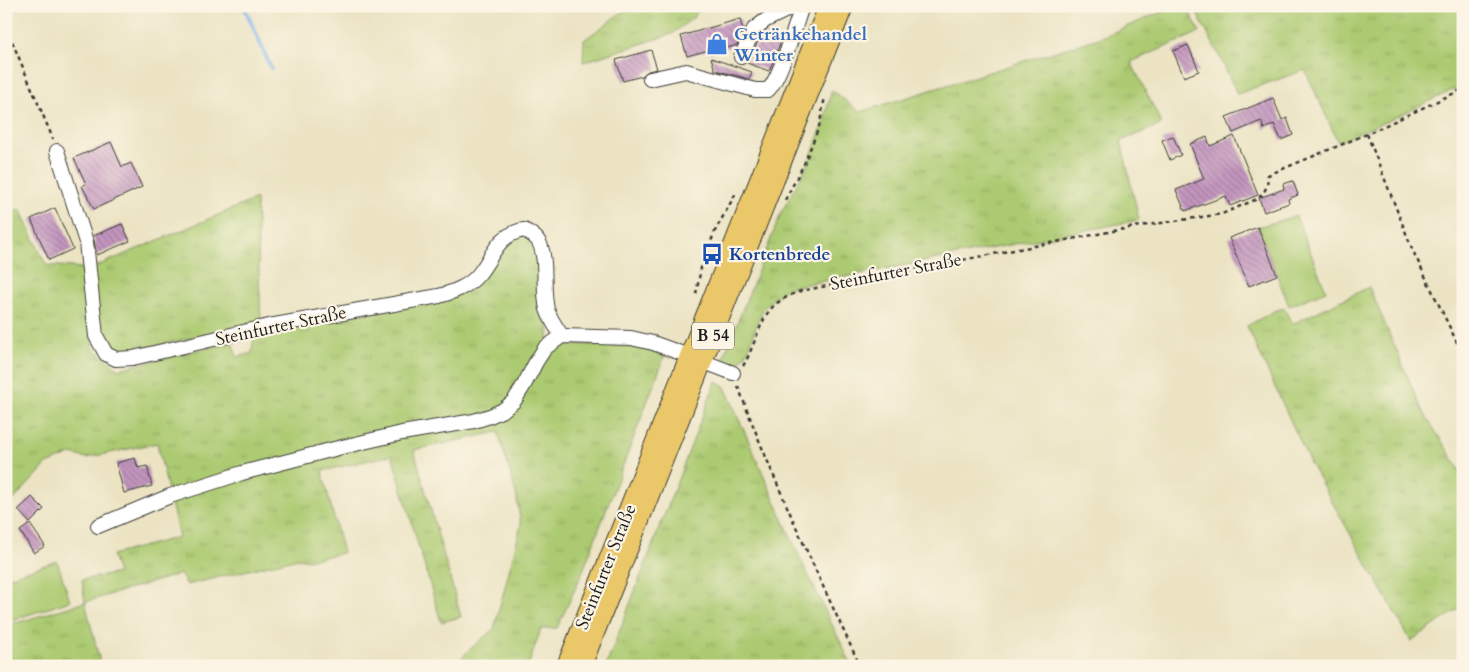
<svg xmlns="http://www.w3.org/2000/svg" width="1469" height="672" viewBox="0 0 1469 672" font-family="Cardo,serif">
  <style>
    .grass { fill: url(#grass-tufts); stroke: #647346 }
    .pitch { fill: #acca71; stroke: #647346 }
    .lines { fill: none; stroke-linecap: round; stroke-linejoin: round }
    .stream { stroke: #83b4ef; stroke-width: 4 }
    .building { fill: url(#building-back-hatch) }
    .minor-casing { stroke: #3b3a35; stroke-width: 16 }
    .major-casing { stroke: #3b3a35; stroke-width: 20 }
    .path { stroke: #3b3a35; stroke-width: 2.5; stroke-dasharray: 4 4; stroke-linecap: butt }
    .minor { stroke: #fff; stroke-width: 14 }
    .major { stroke: #eac769; stroke-width: 18 }
    .labels { text-anchor: middle; dominant-baseline: central; stroke-width: 4.5; stroke-linejoin: round; paint-order: stroke }
    .shield { fill: #fcf5e5; stroke: #5f5d58; stroke-width: 1 }
    .shield-label { font-size: 16px; font-weight: bold; fill: #1c1c1c }
    .shop-label { font-size: 18px; font-weight: bold; fill: #366cbe; stroke: #fcf5e5; text-anchor: start }
    .transit-label { font-size: 18px; font-weight: bold; fill: #164399; stroke: #fcf5e5; text-anchor: start }
    .street-label { font-size: 18px; fill: #1c1c1c; stroke: #fcf5e5 }
  </style>
  <defs>
    <pattern id="grass-tufts" width="24" height="20" patternUnits="userSpaceOnUse" patternTransform="scale(1.25)"><rect width="24" height="20" fill="#acca71"/><path d="M3 7l-1-3M5 7V3M7 7l1-3M15 17l-1-3M17 17v-4M19 17l1-3" fill="none" stroke="#93ad61"/></pattern>
    <pattern id="building-back-hatch" width="6" height="6" patternUnits="userSpaceOnUse" patternTransform="scale(1.25)"><rect width="6" height="6" fill="#c395bf"/><path d="M-1 5l2 2M0 0l6 6M5-1l2 2" fill="none" stroke="#9e799a"/></pattern>
  </defs>
  <rect width="100%" height="100%" fill="#fcf5e5"/>
  <filter id="ink" filterUnits="userSpaceOnUse"><feTurbulence type="fractalNoise" baseFrequency=".02" numOctaves="2"/><feDisplacementMap in="SourceGraphic" scale="10" xChannelSelector="R" yChannelSelector="G"/><feConvolveMatrix kernelMatrix="1 2 1 2 8 2 1 2 1" color-interpolation-filters="sRGB"/></filter>
  <filter id="wash" filterUnits="userSpaceOnUse"><feTurbulence type="fractalNoise" baseFrequency=".0096" numOctaves="4" result="noise"/><feDisplacementMap in="SourceGraphic" scale="20" xChannelSelector="R" yChannelSelector="G"/><feGaussianBlur stdDeviation="1.12" result="paint"/><feColorMatrix in="noise" values="0 0 0 0 0 0 0 0 0 0 0 0 0 0 0 0 0 1.4 0 .05"/><feComposite in="paint" operator="in"/></filter>
  <g filter="url(#wash)">
    <rect width="100%" height="100%" fill="#ebe3c2"/>
    <g class="grass">
      <polygon points="631,6 701,6 694,17 672,34 583,62 584,40"/>
      <path d="M1176 6H1186L1200 32 1131 62 1162 124 1121 141 1139 220 787 288C781 293 772 299 766 306 751 324 756 357 731 366L722 361 782 211 807 166 821 130 832 90 860 112 1099 38Z"/>
      <polygon points="1193,6 1463,6 1463,85 1392,119 1338,142 1305,70 1237,94 1221,59"/>
      <polygon points="256,199 261,323 118,354 108,351 100,338 92,268"/>
      <polygon points="20,209 46,265 83,268 93,348 119,369 232,342 237,357 252,353 254,336 458,293 507,239 523,234 535,243 549,328 548,339 537,369 557,348 575,344 638,347 665,355 581,576 557,628 541,629 528,666 455,666 468,651 494,629 521,525 516,493 498,432 414,450 461,617 441,622 392,455 322,471 343,553 308,560 298,558 187,585 180,574 85,602 101,666 6,666 6,626 85,602 82,580 118,573 112,555 179,537 157,443 86,458 71,454 47,464 6,508 6,215"/>
      <polygon points="1369,287 1422,410 1463,475 1463,606 1411,641 1310,463 1247,326 1274,311 1284,308 1292,324"/>
      <polygon points="716,381 725,387 800,558 852,666 606,666"/>
    </g>
    <g class="pitch">
      <polygon points="1296,216 1326,291 1289,306 1258,227"/>
      <polygon points="57,561 70,601 6,622 6,578"/>
    </g>
    <g class="lines">
      <polyline class="stream" points="244,6 271,68"/>
    </g>
    <g id="blocks">
      <g class="building">
        <polygon points="740,19 743,31 737,45 710,53 709,50 687,56 681,36"/>
        <polygon points="762,34 781,41 769,71 747,63"/>
        <polygon points="1188,45 1199,71 1184,77 1173,51"/>
        <polygon points="651,50 657,69 648,71 642,76 623,81 616,60"/>
        <polygon points="711,58 752,72 749,79 715,70"/>
        <polygon points="1273,98 1282,120 1287,118 1293,135 1281,140 1274,124 1264,129 1261,121 1233,133 1226,117"/>
        <polygon points="1173,136 1181,155 1170,160 1162,140"/>
        <polygon points="1234,136 1258,195 1230,206 1226,196 1185,211 1176,190 1204,179 1190,144 1207,137 1210,146"/>
        <polygon points="111,142 122,167 131,163 142,187 94,209 82,186 86,184 74,158"/>
        <polygon points="1293,181 1298,195 1288,199 1289,203 1264,212 1259,198 1284,189 1283,184"/>
        <polygon points="55,208 73,249 49,260 31,219"/>
        <polygon points="122,224 130,241 97,255 93,236"/>
        <polygon points="1258,227 1277,275 1249,286 1229,238"/>
        <polygon points="135,458 138,468 147,466 152,486 124,493 116,463"/>
        <polygon points="32,497 44,509 30,523 18,510"/>
        <polygon points="30,524 45,546 34,553 20,531"/>
      </g>
    </g>
  </g>
  <g filter="url(#ink)">
    <use href="#blocks" fill-opacity="0" stroke="#3b3a35" stroke-width="1"/>
    <g class="lines">
      <g class="minor-casing">
        <g id="minor">
          <polyline points="741,57 754,29 766,20 795,6"/>
          <path d="M650 79 686 71 755 90H768C781 77 795 26 802 6"/>
          <path d="M57 151 86 242 96 336 106 354 116 359 133 358 269 326 439 296C453 292 468 287 478 275 494 256 496 235 524 230 530 233 536 237 539 242 548 260 542 289 547 309 550 319 556 327 562 336"/>
          <polyline points="702,361 733,373"/>
          <polyline points="98,526 170,496 242,473 338,448 402,433 474,421 490,416 503,410 514,401 524,385 536,362 545,348 562,336 631,338 653,343 689,356"/>
        </g>
      </g>
      <g class="major-casing">
        <g id="major">
          <polyline points="566,666 828,6"/>
          <polyline points="582,666 844,6"/>
        </g>
      </g>
      <g class="path">
        <polyline points="6,27 53,139"/>
        <polyline points="1367,134 1413,251 1463,355"/>
        <polyline points="785,200 804,164 819,127 825,97"/>
        <polyline points="696,294 702,263 716,229 736,193"/>
        <path d="M743 366C747 360 750 352 753 345 766 313 768 303 801 291L1134 227 1222 214 1257 199 1263 194 1267 186 1268 175 1367 134 1463 89"/>
        <path d="M738 386C773 481 817 573 860 666"/>
      </g>
      <use href="#minor" class="minor"/>
      <use href="#major" class="major"/>
    </g>
  </g>
  <defs>
    <g id="shop-bare" transform="scale(1.725)"><path d="M-5-2.5h2.3a2.7 3.5 0 0 1 5.4 0H5L5.5 6h-11ZM-1.5-2.5h3a1.5 2.3 0 0 0-3 0Z" fill="#3f7fe0" stroke="#fcf5e5" stroke-width="2.5" paint-order="stroke"/></g>
    <g id="bus-bare" transform="scale(1.725)"><path d="M-5-6H5V4H4V6H2V4H-2V6H-4V4H-5ZM-3.5-4V0h7V-4ZM-3.5 1.2v1.5H-2V1.2ZM2 1.2v1.5H3.5V1.2Z" fill="#1a4fb4" stroke="#fcf5e5" stroke-width="2.5" paint-order="stroke"/></g>
  </defs>
  <g fill-rule="evenodd">
    <use href="#shop-bare" x="717" y="44"/>
    <use href="#bus-bare" x="712" y="254"/>
  </g>
  <g class="labels">
    <rect class="shield" x="692" y="322.5" width="42" height="27" rx="4"/>
    <g class="shield-label">
      <text x="713" y="336">B 54</text>
    </g>
    <g class="shop-label">
      <text x="734" y="34">Getränkehandel<tspan x="734" dy="21">Winter</tspan></text>
    </g>
    <g class="transit-label">
      <text x="729" y="254">Kortenbrede</text>
    </g>
    <g class="street-label">
      <text transform="translate(896 272) rotate(-11)">Steinfurter Straße</text>
      <text transform="translate(281 326) rotate(-12)">Steinfurter Straße</text>
      <text transform="translate(606 567) rotate(-68)">Steinfurter Straße</text>
    </g>
  </g>
  <rect width="1469" height="672" fill="none" stroke="#fcf5e5" stroke-width="25"/>
</svg>
